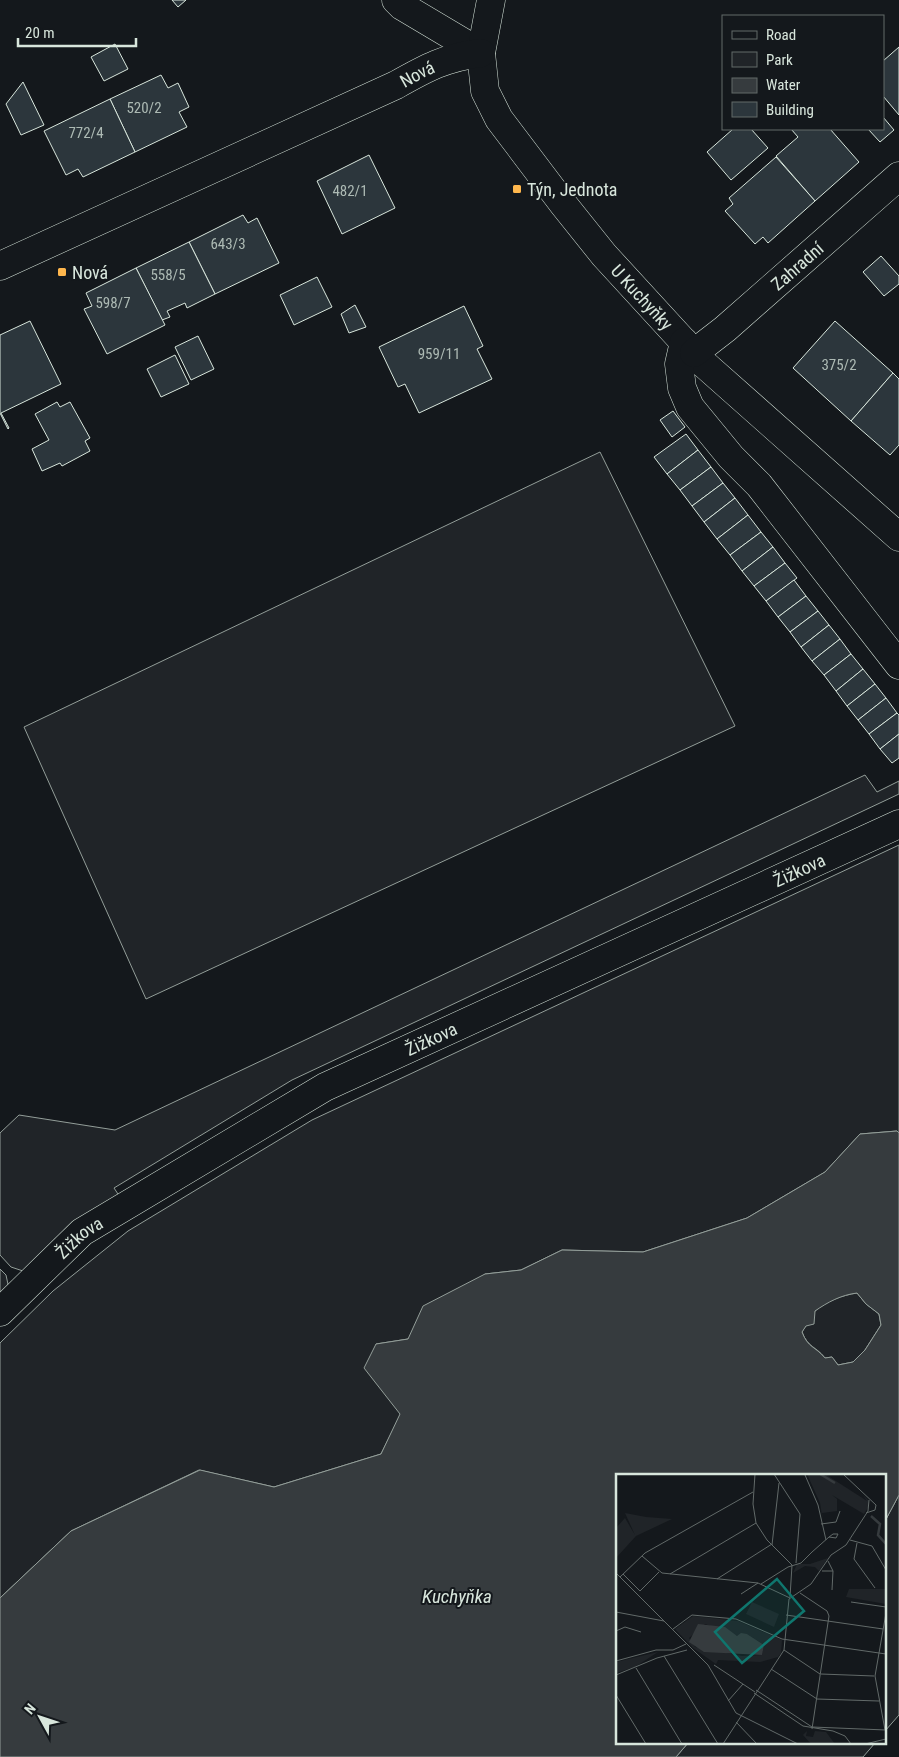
<svg xmlns="http://www.w3.org/2000/svg" width="899" height="1757" viewBox="0 0 899 1757" font-family="'Roboto Condensed',sans-serif">
  <style>
    .green { fill: #202428; stroke: #939e99 }
    .water { fill: #363b3e; stroke: #939e99; fill-rule: evenodd }
    .building { fill: #2c363c; stroke: #d8e6dc }
    .lines { fill: none; stroke-linecap: round; stroke-linejoin: round }
    .minor-casing { stroke: #d8e6dc; stroke-width: 29 }
    .minor { stroke: #14181c; stroke-width: 28 }
    .poi-dot { fill: #ffb74d; stroke: #14181c; stroke-width: 2 }
    .labels { text-anchor: middle; dominant-baseline: central; stroke-width: 4; stroke-linejoin: round; paint-order: stroke }
    .number-label { font-size: 15px; fill: #adbab4 }
    .street-label { font-size: 18px; fill: #d8e6dc; stroke: #14181c }
    .poi-label { font-size: 18px; fill: #d8e6dc; stroke: #14181c; text-anchor: start }
    .water-label { font-size: 19px; font-style: italic; fill: #d8e6dc; stroke: #14181c }
    .inset-river { fill: none; stroke: #363b3e; stroke-width: 2.5 }
    .inset-road { fill: none; stroke: #626a69; stroke-width: 1 }
    .view { fill: #0f766e; fill-opacity: 0.15; stroke: #0f766e; stroke-width: 2.5 }
    .inset-edge { fill: none; stroke: #d8e6dc; stroke-width: 2.5 }
  </style>
  <rect width="100%" height="100%" fill="#14181c"/>
  <g class="green">
    <polygon points="600,452 735,726 146,999 24,727"/>
    <polygon points="865,775 877,792 899,781 899,794 292,1080 114,1188 120,1197 26,1272 11,1267 0,1255 0,1133 19,1115 115,1130"/>
    <polygon points="899,845 899,1133 897,1131 860,1134 825,1172 747,1218 643,1252 562,1250 521,1270 485,1274 408,1339 376,1344 401,1414 381,1454 274,1487 199,1470 71,1531 0,1598 0,1343 53,1291 128,1231 312,1120"/>
    <polygon points="0,1269 6,1275 9,1289 0,1297"/>
    <path d="M857 1293 866 1304 879 1314 881 1325 865 1350 853 1362 838 1365 832 1357 825 1358C816 1346 808 1348 802 1332 806 1326 810 1317 815 1311 826 1301 843 1295 857 1293Z"/>
    <polygon points="899,1495 899,1715 885,1731 885,1521"/>
    <polygon points="688,1743 875,1743 863,1757 676,1757"/>
  </g>
  <path class="water" d="M897 1131 899 1133V1495L885 1521V1476H618V1743H688L676 1757H0V1598L71 1531 200 1470 274 1487 381 1454 400 1414 364 1368 376 1344 408 1339 423 1306 485 1274 521 1270 562 1250 643 1252 747 1218 825 1172 860 1134ZM857 1293 866 1304 879 1314 881 1325 865 1350 853 1362 838 1365 832 1357 825 1358C815 1346 808 1348 802 1332L806 1326 814 1324 815 1311C828 1302 841 1295 857 1293Z"/>
  <g class="building">
    <polygon points="172,0 186,0 178,7"/>
    <polygon points="115,44 128,69 104,81 91,57"/>
    <polygon points="899,47 899,115 883,96 883,61"/>
    <polygon points="161,75 168,88 178,83 189,107 179,112 187,127 135,152 110,99"/>
    <polygon points="23,82 44,125 21,135 6,104"/>
    <polygon points="110,99 135,152 83,177 78,169 66,175 44,131"/>
    <polygon points="883,117 894,130 880,142 868,129 883,129"/>
    <polygon points="733,129 751,129 768,148 731,180 707,152"/>
    <polygon points="791,129 830,129 859,162 815,201 776,156 798,137"/>
    <polygon points="369,155 395,208 342,234 317,181"/>
    <polygon points="776,157 815,201 768,243 763,237 755,244 725,211 733,204 729,198"/>
    <polygon points="243,215 248,223 257,218 279,263 215,294 189,242"/>
    <polygon points="189,242 215,294 187,308 185,303 167,311 170,317 162,320 136,268"/>
    <polygon points="881,256 899,276 899,284 884,296 863,272"/>
    <polygon points="136,268 165,325 107,354 84,309 92,306 86,293"/>
    <polygon points="317,277 332,307 294,325 280,295"/>
    <polygon points="355,305 366,327 349,333 341,314"/>
    <polygon points="464,306 483,346 477,349 492,379 419,413 405,384 398,387 379,347"/>
    <polygon points="30,321 61,384 1,413 9,428 8,429 0,413 0,335"/>
    <polygon points="835,321 893,373 851,421 793,368"/>
    <polygon points="198,336 214,369 191,380 175,347"/>
    <polygon points="175,355 189,384 161,397 147,369"/>
    <polygon points="893,373 899,379 899,445 890,455 851,421"/>
    <polygon points="57,402 60,407 70,402 90,438 85,441 90,451 62,466 60,463 42,471 32,449 49,440 35,414"/>
    <polygon points="673,411 685,427 672,437 660,420"/>
    <polygon points="686,434 698,450 667,474 654,457"/>
    <polygon points="698,450 711,467 680,490 667,474"/>
    <polygon points="711,467 723,483 692,506 680,490"/>
    <polygon points="723,483 735,498 704,522 692,506"/>
    <polygon points="735,498 748,515 717,539 704,522"/>
    <polygon points="748,515 761,532 730,555 717,539"/>
    <polygon points="761,532 773,547 742,571 730,555"/>
    <polygon points="773,547 785,563 754,586 742,571"/>
    <polygon points="785,563 797,578 766,601 754,586"/>
    <polygon points="794,580 806,596 778,617 766,601"/>
    <polygon points="806,596 818,611 790,632 778,617"/>
    <polygon points="818,611 829,625 801,647 790,632"/>
    <polygon points="829,625 840,639 812,661 801,647"/>
    <polygon points="840,639 851,654 824,675 812,661"/>
    <polygon points="851,654 863,669 836,691 824,675"/>
    <polygon points="863,669 875,684 847,706 836,691"/>
    <polygon points="875,684 886,698 858,720 847,706"/>
    <polygon points="886,698 897,713 869,734 858,720"/>
    <polygon points="897,713 899,715 899,734 880,749 869,734"/>
    <polygon points="899,734 899,758 892,763 880,749"/>
  </g>
  <g class="lines">
    <g class="minor-casing">
      <g id="minor">
        <polyline points="396,0 402,6 481,53"/>
        <path id="s1" d="M491 0 481 53 485 91 499 119 564 205 604 255 704 364 899 537"/>
        <path id="s2" d="M0 266 396 85C426 68 446 57 481 53"/>
        <polyline points="684,342 679,364 682,388 690,407 731,457 759,485 899,665"/>
        <path id="s3" d="M694 353 725 329 899 176"/>
        <path id="s4" d="M0 1312 82 1232 325 1087 899 824"/>
      </g>
    </g>
    <use href="#minor" class="minor"/>
  </g>
  <g class="poi-dot">
    <rect x="512" y="184" width="10" height="10" rx="2.5"/>
    <rect x="57" y="267" width="10" height="10" rx="2.5"/>
  </g>
  <g class="labels">
    <g class="number-label">
      <text x="144" y="108">520/2</text>
      <text x="86" y="133">772/4</text>
      <text x="350" y="191">482/1</text>
      <text x="228" y="244">643/3</text>
      <text x="168" y="275">558/5</text>
      <text x="113" y="303">598/7</text>
      <text x="439" y="354">959/11</text>
      <text x="839" y="365">375/2</text>
    </g>
    <g class="street-label">
      <text stroke="none"><textPath href="#s2" startOffset="459">Nová</textPath></text>
      <text stroke="none"><textPath href="#s3" startOffset="135">Zahradní</textPath></text>
      <text stroke="none"><textPath href="#s1" startOffset="352">U Kuchyňky</textPath></text>
      <text stroke="none"><textPath href="#s4" startOffset="919">Žižkova</textPath></text>
      <text stroke="none"><textPath href="#s4" startOffset="514">Žižkova</textPath></text>
      <text stroke="none"><textPath href="#s4" startOffset="109">Žižkova</textPath></text>
    </g>
    <g class="poi-label">
      <text x="527" y="189">Týn, Jednota</text>
      <text x="72" y="272">Nová</text>
    </g>
    <g class="water-label">
      <text x="457" y="1596">Kuchyňka</text>
    </g>
  </g>
  <g transform="translate(616 1474)">
    <rect width="270" height="270" fill="#14181c"/>
    <path d="M191 0H209L251 27 247 21 252 26 253 32 248 40 216 21 221 25V37L206 39 207 48 204 29ZM9 39 30 43 56 45 20 62 0 84V54L9 44 19 61ZM212 84 203 97 199 93 189 92 177 99 181 90H194ZM233 115H270V130L230 123ZM136 128 163 140 158 153 130 140ZM77 142 122 147 166 166 165 179 162 183 144 188 102 186 100 190 77 174 59 155ZM89 150 121 162 131 160 148 171 146 181 126 182 79 173 73 164ZM42 178 19 193 0 199V188ZM191 257 190 262 197 263 199 257 210 258 219 270H195L187 261Z" fill="#202428" fill-rule="evenodd"/>
    <path d="M82 150 109 153 121 162 125 159 131 160 148 171 146 181 88 178 73 168Z" fill="#363b3e"/>
    <path class="inset-river" d="M204 0 219 9M255 42 264 50 262 61 270 70"/>
    <path class="inset-road" d="M139 0 137 30 140 49 151 66 176 91M158 0 184 40 180 89M227 0 260 31 259 36 250 39M189 1 202 31 210 66M205 50 220 48 224 37M234 66 256 72 270 96M241 69 238 85 259 114M156 71 163 9M26 82 46 99 142 109 174 124M206 97H217L212 87M0 99 92 191 120 239 182 270M7 100 24 117 43 98M54 100 140 49M4 103 29 79 137 18M101 105 156 70M145 110 172 93 185 89 196 78 213 63 217 60H222L220 64 213 63M216 116 217 97M184 119 211 137 213 142 196 255M125 120 142 109M174 123 176 91M235 128 270 133M0 138 48 147M170 141 267 155M57 155 76 141 120 145 166 165 270 180M0 157 9 153 25 158M168 176 204 200M48 182 102 270M0 187 40 176H57L70 170M98 191 139 218M20 194 66 270M155 195 201 225 263 227M205 200 258 202M0 201 41 184 71 176M140 216 196 253 270 256M138 219 187 252 217 257 229 262 235 270M0 221 30 270M112 227 127 210M120 248 141 270M269 256 259 202 270 139M107 270 168 176 173 125 195 110 215 81 230 71 252 37 253 26M249 270 270 265"/>
    <path class="view" d="M161 105 188 137 126 189 99 158Z"/>
    <rect width="270" height="270" class="inset-edge"/>
  </g>
  <rect x="722" y="15" width="162" height="115" fill="#14181c" stroke="#626a69"/>
  <rect x="732" y="31" width="25" height="8" fill="#14181c" stroke="#626a69"/>
  <text x="766" y="40" font-size="15" fill="#d8e6dc">Road</text>
  <rect x="732" y="52" width="25" height="15" fill="#202428" stroke="#626a69"/>
  <text x="766" y="65" font-size="15" fill="#d8e6dc">Park</text>
  <rect x="732" y="78" width="25" height="15" fill="#363b3e" stroke="#626a69"/>
  <text x="766" y="90" font-size="15" fill="#d8e6dc">Water</text>
  <rect x="732" y="102" width="25" height="15" fill="#2c363c" stroke="#626a69"/>
  <text x="766" y="115" font-size="15" fill="#d8e6dc">Building</text>
  <g transform="translate(40 1717) rotate(310)" stroke="#14181c" stroke-width="4" paint-order="stroke">
  <path d="M0-4L9 19L0 12L-9 19Z" fill="#d8e6dc"/>
  <text y="-8" font-size="14" font-weight="bold" text-anchor="middle" fill="#d8e6dc">N</text>
  </g>
  <path d="M18 38v8h118v-8" fill="none" stroke="#d8e6dc" stroke-width="2.5"/>
  <text x="25" y="38" font-size="15" fill="#d8e6dc" stroke="#14181c" stroke-width="4" paint-order="stroke">20 m</text>
</svg>
